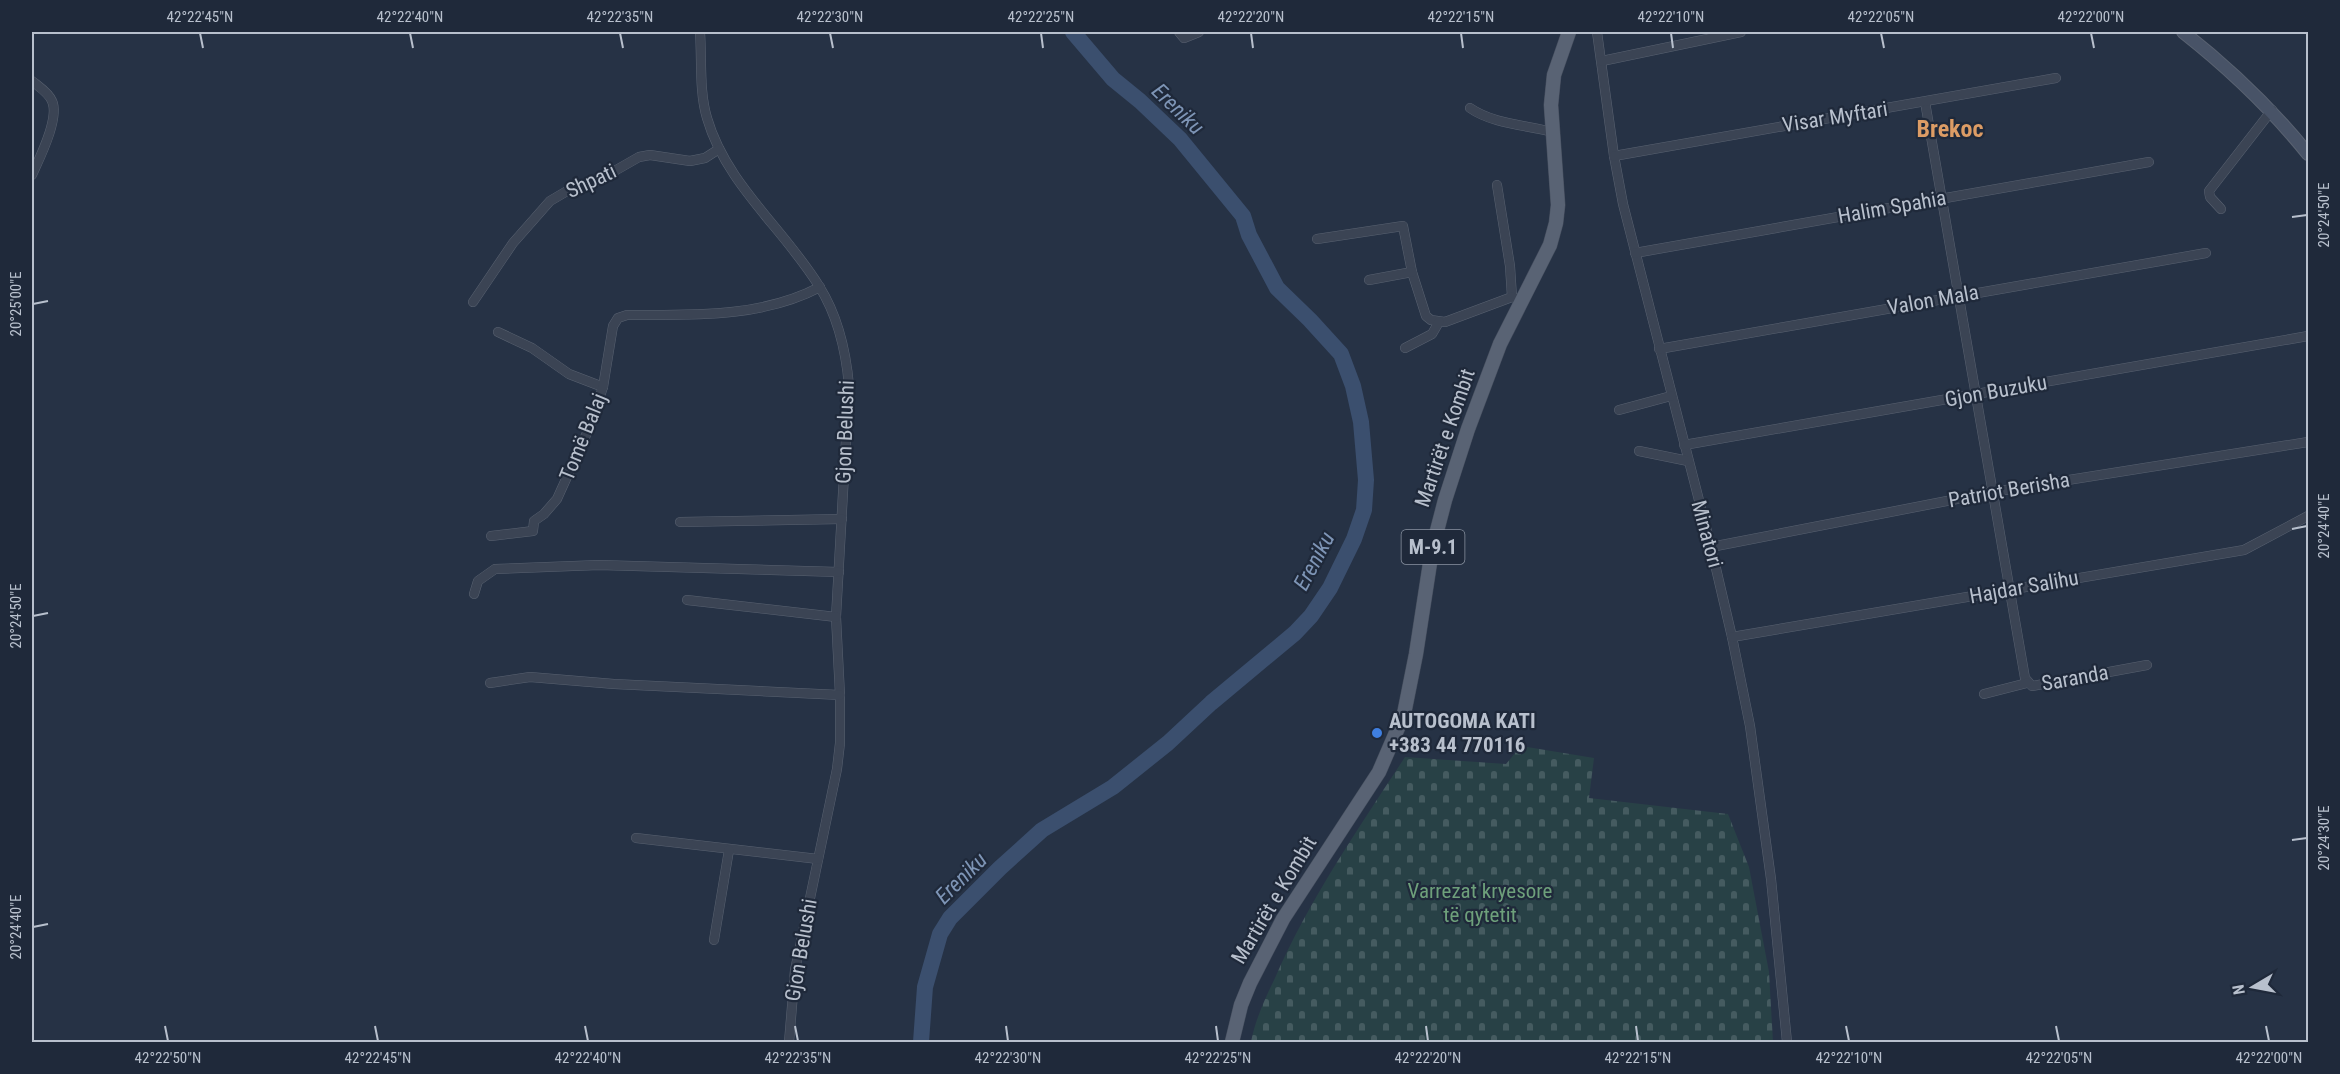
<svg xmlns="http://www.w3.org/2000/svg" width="2340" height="1074" viewBox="0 0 2340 1074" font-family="'Roboto Condensed',sans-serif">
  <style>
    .cemetery { fill: url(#cemetery-stones) }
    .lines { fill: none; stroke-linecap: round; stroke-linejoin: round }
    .river { stroke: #3b4f6e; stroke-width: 16 }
    .street-casing { stroke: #596271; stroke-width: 10 }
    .secondary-casing { stroke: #596271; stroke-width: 14 }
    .primary-casing { stroke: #444d5d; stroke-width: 15 }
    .street { stroke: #3b4454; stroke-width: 9 }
    .secondary { stroke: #485367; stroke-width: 12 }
    .primary { stroke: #596374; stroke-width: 14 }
    .ticks { fill: none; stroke: #b8c0cd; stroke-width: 2 }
    .shop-dot { fill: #3f7fe0; stroke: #1f293a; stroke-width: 2 }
    .labels { text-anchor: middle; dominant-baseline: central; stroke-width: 4.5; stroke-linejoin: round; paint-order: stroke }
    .shield { fill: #1f293a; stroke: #8a93a1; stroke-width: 1.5 }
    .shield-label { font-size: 20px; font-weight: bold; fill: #b8c0cd }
    .street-label { font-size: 21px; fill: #b8c0cd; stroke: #1f293a }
    .poi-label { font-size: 21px; font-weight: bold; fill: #b8c0cd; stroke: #1f293a; text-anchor: start }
    .park-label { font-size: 21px; fill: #6ea07b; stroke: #1f293a }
    .water-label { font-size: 22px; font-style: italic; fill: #7e95b6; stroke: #1f293a }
    .quarter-label { font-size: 24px; font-weight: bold; fill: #dc9c65; stroke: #1f293a }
    .neatline { fill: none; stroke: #b8c0cd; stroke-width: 2 }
    .ticks-label { font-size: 15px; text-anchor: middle; fill: #b8c0cd }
  </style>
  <defs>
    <pattern id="cemetery-stones" width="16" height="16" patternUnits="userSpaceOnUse" patternTransform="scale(1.5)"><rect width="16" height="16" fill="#284146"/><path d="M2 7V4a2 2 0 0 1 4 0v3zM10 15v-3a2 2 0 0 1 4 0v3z" fill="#455b60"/></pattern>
  </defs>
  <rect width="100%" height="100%" fill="#263245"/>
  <path class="cemetery" d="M1521 746 1594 758 1589 798 1728 814 1749 867 1769 972 1773 1042H1251C1255 1020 1265 999 1275 978 1309 900 1358 829 1405 757L1506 764Z"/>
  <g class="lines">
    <polyline class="river" points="921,1042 925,987 940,934 950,918 1000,868 1042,830 1113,787 1168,743 1211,703 1295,633 1311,616 1330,588 1354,539 1364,510 1366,480 1361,422 1353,386 1341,354 1310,320 1277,288 1249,235 1243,216 1180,139 1140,101 1113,79 1073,32"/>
    <g class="street-casing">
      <g id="street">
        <path d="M700 32C702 60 699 91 707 118 726 184 784 229 819 286 838 316 846 351 849 386L836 617 840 695V743L837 769 795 970 789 1042"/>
        <polyline points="1179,32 1184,38 1199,32"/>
        <polyline points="1597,32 1614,156 1623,204 1711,547 1732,637 1750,726 1771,879 1787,1042"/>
        <polyline points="1602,61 1741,32"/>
        <path d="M32 81C38 86 49 93 52 101 60 118 39 159 32 175"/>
        <polyline points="1925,102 2025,678 2032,686 2147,665"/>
        <path d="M1470 108C1493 124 1526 125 1553 132"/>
        <polyline points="1614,156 2056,78"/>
        <polyline points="1497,185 1510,266 1512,297"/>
        <polyline points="2221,209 2210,197 2209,191 2272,110"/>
        <polyline points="1317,239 1403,226 1412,272 1426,316 1431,320 1445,322 1512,297 1522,300"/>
        <polyline points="1635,253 2149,162"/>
        <polyline points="1369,280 1412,272"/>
        <polyline points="473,302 513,243 550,201 567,191 597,181 639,157 650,155 690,161 705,158 719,149"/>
        <polyline points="498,332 532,348 569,374 603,387"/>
        <polyline points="1405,348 1432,334 1439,322"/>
        <polyline points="1659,349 2206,253"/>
        <polyline points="1619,410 1671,396"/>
        <polyline points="1684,445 2308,336"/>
        <polyline points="1639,451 1688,461"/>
        <polyline points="680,522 842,519"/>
        <path d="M491 536 533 531 534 521 544 514 557 499 591 424 603 387 613 326 618 318 627 315C692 315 761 318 820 287"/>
        <polyline points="1711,547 1993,492 2308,442"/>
        <polyline points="474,594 478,581 495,569 599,565 839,572"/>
        <polyline points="687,600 836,617"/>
        <polyline points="1732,637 2244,550 2308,516"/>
        <polyline points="490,683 530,677 614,684 840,695"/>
        <polyline points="1984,694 2027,683"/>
        <polyline points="636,838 818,859"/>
        <polyline points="714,940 729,850"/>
      </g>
    </g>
    <g class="secondary-casing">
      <path id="secondary" d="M2183 32C2230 69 2271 108 2308 154"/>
    </g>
    <g class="primary-casing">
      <polyline id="primary" points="1232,1042 1241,1005 1250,983 1283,919 1379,772 1404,714 1416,654 1432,550 1445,500 1468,429 1500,344 1550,245 1556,223 1558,205 1551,105 1554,75 1569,32"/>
    </g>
    <use href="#street" class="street"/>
    <use href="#secondary" class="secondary"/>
    <use href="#primary" class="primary"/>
  </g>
  <path class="ticks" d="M200 33 203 48M410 33 413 48M620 33 623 48M830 33 833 48M1041 33 1043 48M1251 33 1253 48M1461 33 1463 48M1671 33 1673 48M1881 33 1884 48M2091 33 2094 48M2292 217 2307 215M33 304 48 301M2292 529 2307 526M33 616 48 613M2292 840 2307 838M33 927 48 924M165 1026 168 1041M375 1026 378 1041M585 1026 588 1041M795 1026 798 1041M1006 1026 1008 1041M1216 1026 1218 1041M1426 1026 1428 1041M1636 1026 1638 1041M1846 1026 1849 1041M2056 1026 2059 1041M2266 1026 2269 1041"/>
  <circle class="shop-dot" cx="1377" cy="733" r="6"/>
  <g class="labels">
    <rect class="shield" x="1401.5" y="530" width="63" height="34" rx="4.5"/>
    <g class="shield-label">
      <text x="1433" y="547">M-9.1</text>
    </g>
    <g class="street-label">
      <text transform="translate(1835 117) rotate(-9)">Visar Myftari</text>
      <text transform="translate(591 181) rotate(-25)">Shpati</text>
      <text transform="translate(1892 207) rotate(-10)">Halim Spahia</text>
      <text transform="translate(1933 300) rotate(-10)">Valon Mala</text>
      <text transform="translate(1996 391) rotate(-10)">Gjon Buzuku</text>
      <text transform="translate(845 432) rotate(-88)">Gjon Belushi</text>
      <text transform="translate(583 437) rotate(-68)">Tomë Balaj</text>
      <text transform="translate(1445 438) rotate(-71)">Martirët e Kombit</text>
      <text transform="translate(2009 490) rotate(-10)">Patriot Berisha</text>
      <text transform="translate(1707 534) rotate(75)">Minatori</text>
      <text transform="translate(2024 587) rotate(-10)">Hajdar Salihu</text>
      <text transform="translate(2075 678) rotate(-10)">Saranda</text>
      <text transform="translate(1274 900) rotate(-59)">Martirët e Kombit</text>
      <text transform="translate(801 950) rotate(-80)">Gjon Belushi</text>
    </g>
    <g class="poi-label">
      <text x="1389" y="721">AUTOGOMA KATI<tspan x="1389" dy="24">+383 44 770116</tspan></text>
    </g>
    <g class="park-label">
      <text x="1480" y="891">Varrezat kryesore<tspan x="1480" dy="24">të qytetit</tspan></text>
    </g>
    <g class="water-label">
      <text transform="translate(1178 109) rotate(44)">Ereniku</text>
      <text transform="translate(1314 561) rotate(-62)">Ereniku</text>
      <text transform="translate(961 878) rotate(-45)">Ereniku</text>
    </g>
    <g class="quarter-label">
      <text x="1950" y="129">Brekoc</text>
    </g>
  </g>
  <rect width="2340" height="1074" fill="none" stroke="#1f293a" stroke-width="66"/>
  <g transform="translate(2253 987) rotate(260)" stroke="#1f293a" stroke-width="4.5" paint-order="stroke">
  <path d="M0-4.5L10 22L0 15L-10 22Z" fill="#b8c0cd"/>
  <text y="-9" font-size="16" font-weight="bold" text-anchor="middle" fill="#b8c0cd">N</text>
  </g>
  <rect x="33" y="33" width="2274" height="1008" class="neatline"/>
  <g class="ticks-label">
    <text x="200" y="22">42°22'45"N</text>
    <text x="410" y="22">42°22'40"N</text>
    <text x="620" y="22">42°22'35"N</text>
    <text x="830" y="22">42°22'30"N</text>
    <text x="1041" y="22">42°22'25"N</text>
    <text x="1251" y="22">42°22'20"N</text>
    <text x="1461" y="22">42°22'15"N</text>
    <text x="1671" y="22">42°22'10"N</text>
    <text x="1881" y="22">42°22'05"N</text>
    <text x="2091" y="22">42°22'00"N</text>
    <text transform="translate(2324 215) rotate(-90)" y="5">20°24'50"E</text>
    <text transform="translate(16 304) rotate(-90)" y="5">20°25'00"E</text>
    <text transform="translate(2324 526) rotate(-90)" y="5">20°24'40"E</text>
    <text transform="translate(16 616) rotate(-90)" y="5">20°24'50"E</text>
    <text transform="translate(2324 838) rotate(-90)" y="5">20°24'30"E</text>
    <text transform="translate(16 927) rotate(-90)" y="5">20°24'40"E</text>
    <text x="168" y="1063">42°22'50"N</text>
    <text x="378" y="1063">42°22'45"N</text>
    <text x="588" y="1063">42°22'40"N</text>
    <text x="798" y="1063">42°22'35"N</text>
    <text x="1008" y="1063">42°22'30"N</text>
    <text x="1218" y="1063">42°22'25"N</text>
    <text x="1428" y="1063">42°22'20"N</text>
    <text x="1638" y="1063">42°22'15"N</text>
    <text x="1849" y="1063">42°22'10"N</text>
    <text x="2059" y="1063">42°22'05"N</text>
    <text x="2269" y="1063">42°22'00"N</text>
  </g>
</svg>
